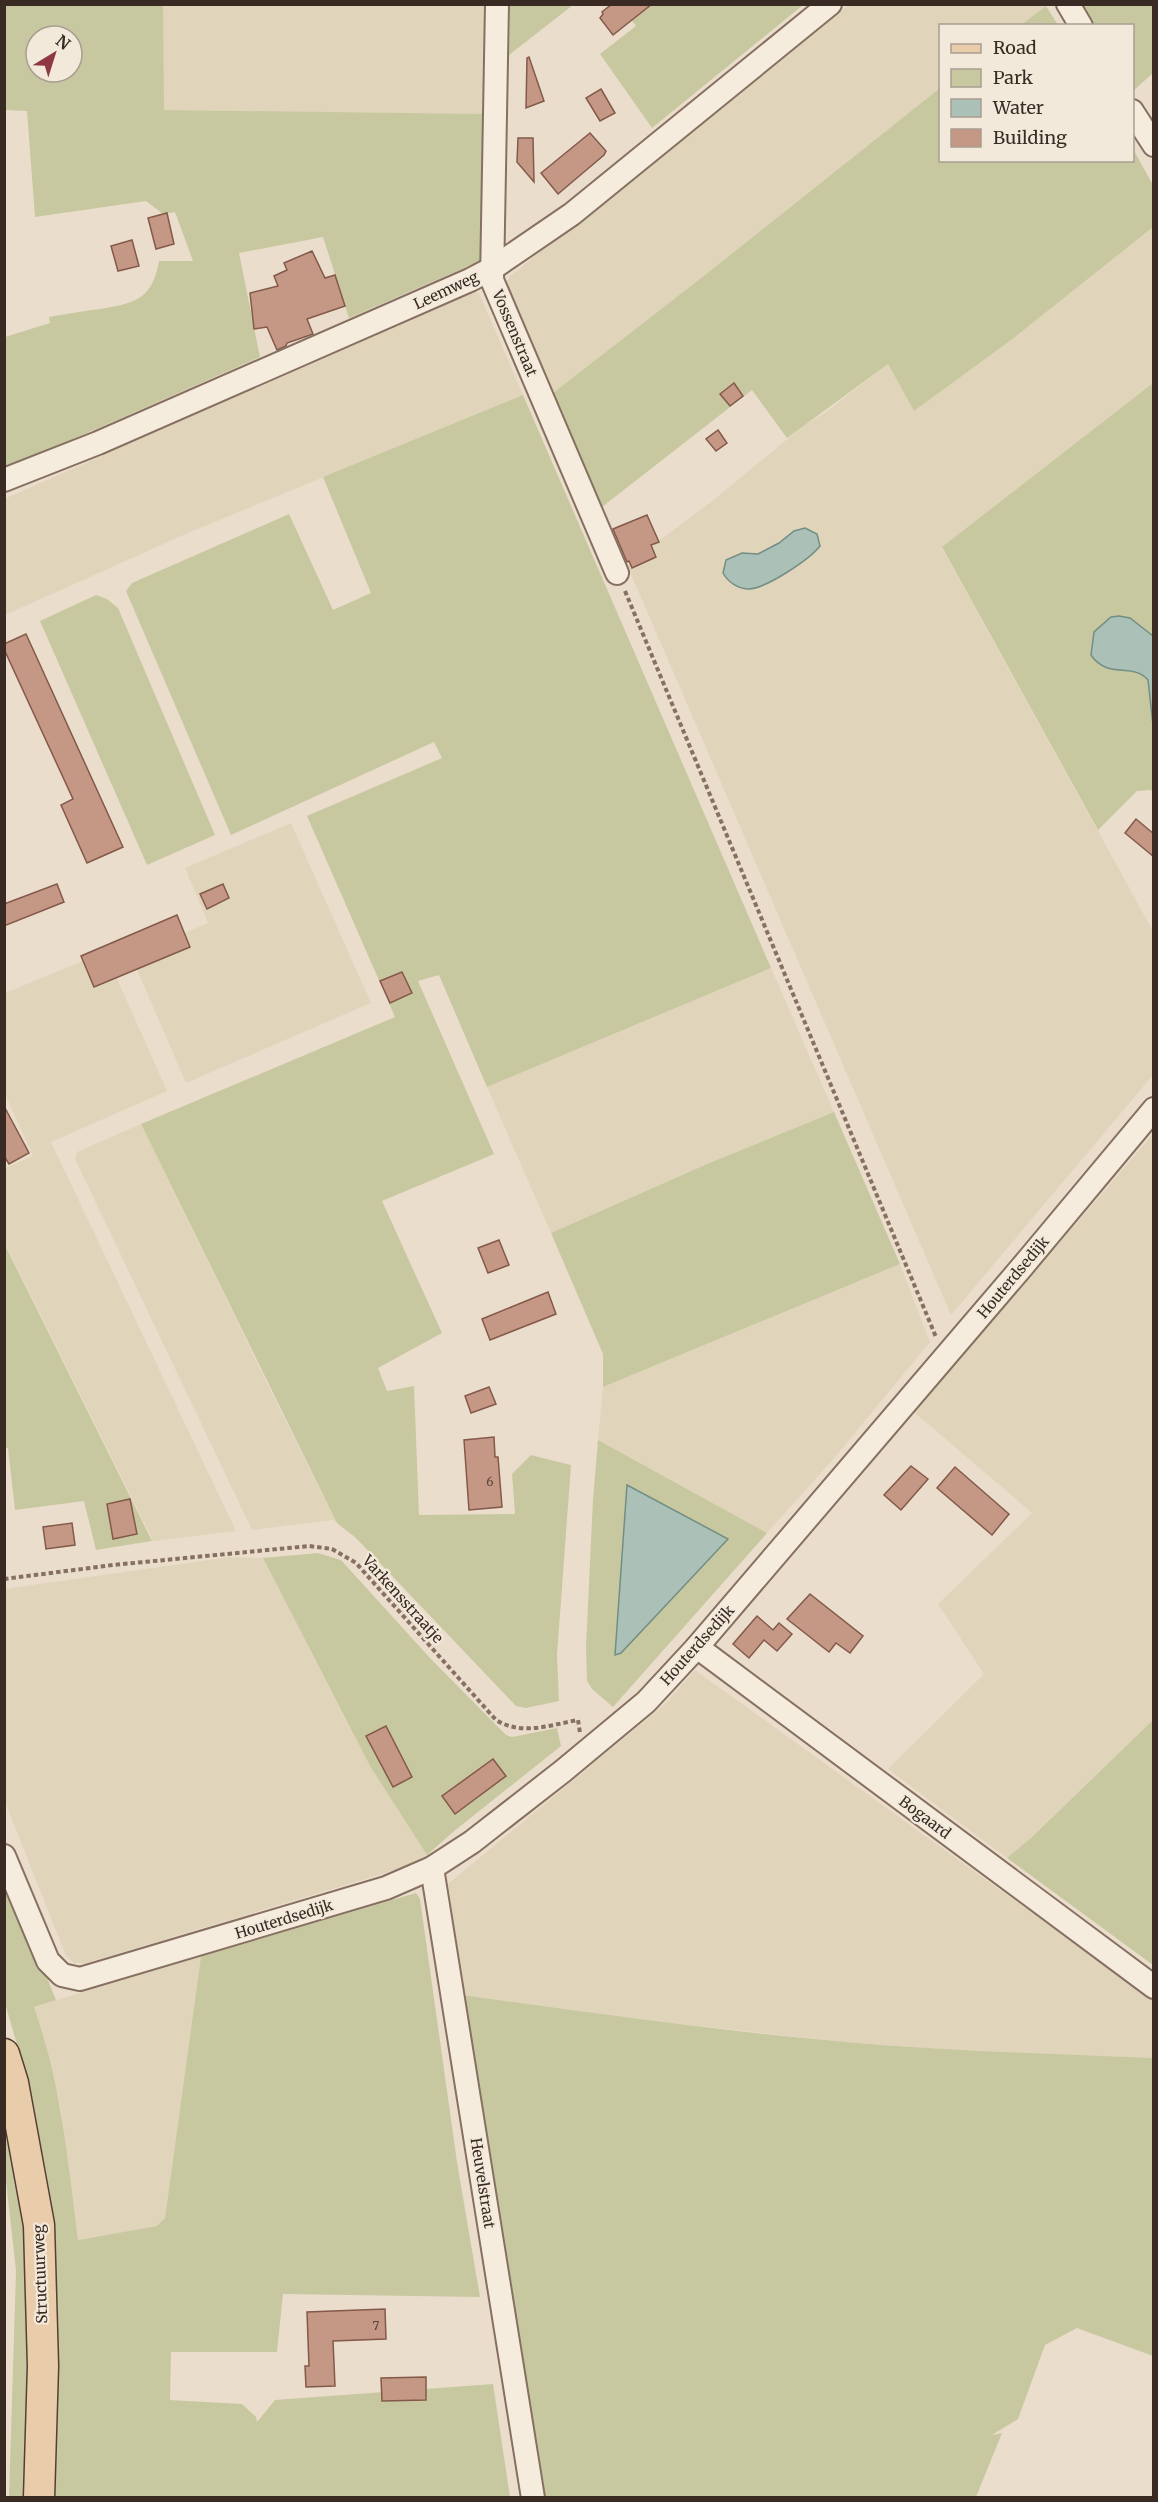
<svg xmlns="http://www.w3.org/2000/svg" width="1158" height="2502" viewBox="0 0 1158 2502" font-family="Merriweather,serif">
  <style>
    .farmland { fill: #e0d5ba }
    .green { fill: #c8c8a0; fill-rule: evenodd }
    .water { fill: #abc0b7; stroke: #738e84; stroke-width: 1.5 }
    .building { fill: #c59886; stroke: #83594a; stroke-width: 1.5 }
    .lines { fill: none; stroke-linecap: round; stroke-linejoin: round }
    .minor-casing { stroke: #867061; stroke-width: 26 }
    .major-casing { stroke: #553f35; stroke-width: 33 }
    .path { stroke: #867061; stroke-width: 4; stroke-dasharray: 4.5 3; stroke-linecap: butt }
    .minor { stroke: #f6ecde; stroke-width: 22 }
    .major { stroke: #e9cca9; stroke-width: 30 }
    .labels { text-anchor: middle; dominant-baseline: central; stroke-width: 4.5; stroke-linejoin: round; paint-order: stroke }
    .number-label { font-size: 12px; fill: #5c463c }
    .street-label { font-size: 15px; fill: #392b23; stroke: #f3e9db }
  </style>
  <rect width="100%" height="100%" fill="#ebddcc"/>
  <g class="farmland">
    <polygon points="1046,4 1046,6 1021,25 940,26 940,88 705,275 553,393 505,285 510,276 848,5"/>
    <polygon points="163,5 486,5 486,114 163,110"/>
    <polygon points="1153,227 1153,383 942,548 1153,931 1153,1075 951,1315 627,565 716,498 803,426 826,412 888,364 914,411"/>
    <polygon points="474,292 479,293 523,395 188,533 5,615 4,499"/>
    <polygon points="291,823 371,1003 186,1083 131,956 208,923 185,868"/>
    <polygon points="105,952 167,1091 51,1142 236,1531 153,1541 5,1243 5,1168 33,1156 5,1094 5,993"/>
    <polygon points="771,968 834,1112 707,1164 551,1233 487,1087"/>
    <polygon points="141,1124 266,1381 337,1523 333,1520 252,1530 75,1159 77,1152"/>
    <polygon points="1153,1134 1153,1720 1032,1837 1007,1858 888,1769 984,1674 938,1604 1032,1513 914,1412"/>
    <polygon points="900,1264 930,1342 836,1456 767,1533 598,1440 603,1387"/>
    <polygon points="230,1557 263,1558 370,1766 427,1855 402,1868 86,1963 74,1963 66,1956 5,1802 4,1589"/>
    <polygon points="695,1670 1153,2000 1153,2058 981,2052 844,2042 627,2018 463,1995 448,1884 664,1705"/>
    <polygon points="201,1956 165,2218 157,2226 77,2240 61,2109 44,2036 34,2007"/>
  </g>
  <g class="green">
    <path d="M5 5H163L164 110 486 114 487 252 480 261 349 318 323 237 239 253 260 357 5 469V337L50 323 49 317C66 314 83 311 100 309 135 303 152 300 159 261H193L175 212 163 214 146 201 35 217 27 111 5 110ZM36 36H72V72H36Z"/>
    <polygon points="510,5 510,4 573,5 509,55"/>
    <polygon points="620,5 803,5 652,128 600,54 636,26"/>
    <polygon points="1077,5 1153,5 1153,73 1133,91 1132,26 1090,25"/>
    <polygon points="1046,6 1058,25 1021,25"/>
    <polygon points="940,88 940,160 1132,160 1133,149 1153,185 1153,227 1011,340 914,411 888,364 787,438 752,390 602,507 553,393 705,275"/>
    <path d="M1153 383V636L1130 618 1116 671C1127 671 1140 670 1148 679L1153 725V792L1150 790 1137 791 1098 830 942 547Z"/>
    <polygon points="523,395 771,968 487,1087 439,975 418,981 494,1154 382,1201 442,1333 378,1368 387,1391 414,1386 419,1515 515,1514 512,1474 531,1455 571,1465 557,1655 559,1701 526,1708 516,1706 356,1538 337,1523 141,1124 395,1017 307,816 442,758 434,742 231,835 126,591 132,583 289,514 333,610 371,593 323,477"/>
    <polygon points="96,595 107,599 118,608 215,835 147,865 40,621"/>
    <polygon points="834,1112 900,1264 603,1387 603,1354 551,1233 707,1164"/>
    <polygon points="4,1243 152,1541 96,1550 84,1501 15,1510 8,1448 4,1448"/>
    <polygon points="598,1440 767,1533 613,1707 592,1689 587,1681 586,1647 593,1499"/>
    <polygon points="318,1553 341,1560 430,1658 506,1735 512,1737 557,1728 561,1746 453,1832 427,1855 370,1766 263,1558"/>
    <polygon points="1153,1720 1153,1965 1007,1858 1032,1837"/>
    <path d="M4 1872 56 2000 34 2007C61 2082 68 2162 78 2240L157 2226 165 2218 201 1956 416 1893 420 1899 457 2162 480 2297 283 2294 277 2352H171L170 2400 242 2404 256 2417 257 2422 275 2400 493 2384 510 2497H49L54 2322 50 2194 32 2097 5 2003Z"/>
    <path d="M463 1995C590 2013 718 2031 846 2042 948 2051 1051 2054 1153 2058V2356L1077 2328 1045 2345 1018 2419 992 2435 1002 2433 976 2497H540Z"/>
    <polygon points="4,2097 31,2270 25,2497 9,2497 16,2271 5,2172"/>
  </g>
  <g class="water">
    <path d="M805 528 817 534 820 546C810 559 767 588 749 589 738 589 728 582 723 573L726 560 742 553 758 554 779 543 794 531Z"/>
    <path d="M1119 616 1130 618 1153 636V725L1148 680C1133 662 1108 680 1091 655L1094 632 1111 617Z"/>
    <polygon points="627,1485 728,1539 621,1653 615,1655"/>
  </g>
  <g class="building">
    <polygon points="612,4 652,4 613,35 600,18 603,14 602,12"/>
    <polygon points="529,57 544,101 526,108 527,58"/>
    <polygon points="601,89 615,113 600,121 586,98"/>
    <polygon points="590,133 606,151 604,155 558,194 541,173"/>
    <polygon points="518,138 533,138 534,182 517,162"/>
    <polygon points="167,213 174,244 156,249 148,218"/>
    <polygon points="132,240 139,266 118,271 111,246"/>
    <polygon points="312,251 325,278 335,275 345,306 307,319 313,334 287,343 286,346 277,350 267,327 254,329 250,293 278,286 274,276 287,270 284,263"/>
    <polygon points="734,383 743,396 730,406 720,394"/>
    <polygon points="718,430 727,443 716,451 706,439"/>
    <polygon points="647,515 659,542 651,545 656,557 632,568 629,561 627,562 613,529"/>
    <polygon points="26,634 123,847 87,863 61,805 73,799 4,649 4,644"/>
    <polygon points="1136,819 1154,834 1154,857 1125,833"/>
    <polygon points="57,884 64,902 4,926 4,904"/>
    <polygon points="223,884 229,898 207,909 200,894"/>
    <polygon points="177,915 190,947 94,987 81,956"/>
    <polygon points="402,972 412,993 390,1003 380,981"/>
    <polygon points="4,1106 29,1153 9,1164 4,1156"/>
    <polygon points="499,1240 509,1265 488,1273 478,1248"/>
    <polygon points="548,1292 556,1314 490,1340 482,1319"/>
    <polygon points="489,1387 496,1404 471,1413 465,1396"/>
    <polygon points="494,1437 495,1457 498,1457 502,1507 469,1510 464,1440"/>
    <polygon points="911,1466 928,1479 901,1510 884,1495"/>
    <polygon points="955,1467 1009,1514 992,1535 937,1488"/>
    <polygon points="130,1499 137,1534 113,1539 107,1504"/>
    <polygon points="72,1523 75,1545 46,1549 43,1527"/>
    <polygon points="810,1594 863,1636 850,1653 836,1643 829,1652 787,1619"/>
    <polygon points="757,1616 773,1630 779,1623 792,1634 777,1651 764,1640 749,1658 733,1644"/>
    <polygon points="386,1726 412,1777 393,1787 366,1736"/>
    <polygon points="493,1759 506,1776 455,1814 442,1796"/>
    <polygon points="385,2309 386,2339 333,2341 335,2386 306,2387 305,2366 309,2366 307,2312"/>
    <polygon points="426,2377 426,2400 382,2401 381,2378"/>
  </g>
  <g class="lines">
    <g class="minor-casing">
      <g id="minor">
        <polyline points="497,4 492,280 617,573"/>
        <polyline points="1068,4 1081,26"/>
        <polyline points="1132,111 1154,145"/>
        <polyline points="4,480 98,443 470,280 493,268 572,214 830,4"/>
        <polyline points="697,1647 1154,1987"/>
        <polyline points="4,1856 48,1961 62,1975 80,1979 386,1888 432,1868 472,1842 563,1771 646,1702 697,1647 1022,1267 1154,1109"/>
        <polyline points="432,1868 533,2498"/>
      </g>
    </g>
    <g class="major-casing">
      <polyline id="major" points="4,2054 13,2083 39,2225 43,2366 39,2498"/>
    </g>
    <g class="path">
      <polyline points="625,591 936,1337"/>
      <path d="M4 1579 113 1565 309 1546 332 1549 356 1563 496 1720C522 1736 550 1725 578 1720L580 1733"/>
    </g>
    <use href="#minor" class="minor"/>
    <use href="#major" class="major"/>
  </g>
  <g class="labels">
    <g class="number-label">
      <text x="490" y="1481">6</text>
      <text x="376" y="2325">7</text>
    </g>
    <g class="street-label">
      <text transform="translate(446 290) rotate(-25)">Leemweg</text>
      <text transform="translate(515 333) rotate(67)">Vossenstraat</text>
      <text transform="translate(1013 1277) rotate(-50)">Houterdsedijk</text>
      <text transform="translate(403 1599) rotate(48)">Varkensstraatje</text>
      <text transform="translate(697 1645) rotate(-48)">Houterdsedijk</text>
      <text transform="translate(925 1817) rotate(37)">Bogaard</text>
      <text transform="translate(284 1919) rotate(-17)">Houterdsedijk</text>
      <text transform="translate(483 2183) rotate(81)">Heuvelstraat</text>
      <text transform="translate(40 2274) rotate(-92)">Structuurweg</text>
    </g>
  </g>
  <rect width="1158" height="2502" fill="none" stroke="#392b23" stroke-width="12"/>
  <rect x="939" y="24" width="195" height="138" fill="#f3e9db" stroke="#a99d91" stroke-width="1.5"/>
  <rect x="951" y="44" width="30" height="9" fill="#e9cca9" stroke="#a99d91" stroke-width="1.5"/>
  <text x="993" y="54" font-size="18" fill="#392b23">Road</text>
  <rect x="951" y="69" width="30" height="18" fill="#c8c8a0" stroke="#a99d91" stroke-width="1.5"/>
  <text x="993" y="84" font-size="18" fill="#392b23">Park</text>
  <rect x="951" y="99" width="30" height="18" fill="#abc0b7" stroke="#a99d91" stroke-width="1.5"/>
  <text x="993" y="114" font-size="18" fill="#392b23">Water</text>
  <rect x="951" y="129" width="30" height="18" fill="#c59886" stroke="#a99d91" stroke-width="1.5"/>
  <text x="993" y="144" font-size="18" fill="#392b23">Building</text>
  <g transform="translate(54 54) rotate(38)"><circle r="28" fill="#f3e9db" stroke="#a99d91" stroke-width="1.5"/>
  <path d="M0-4.5L10 22L0 15L-10 22Z" fill="#8f3844"/>
  <text y="-9" font-size="16" font-weight="bold" text-anchor="middle" fill="#392b23">N</text>
  </g>
</svg>
